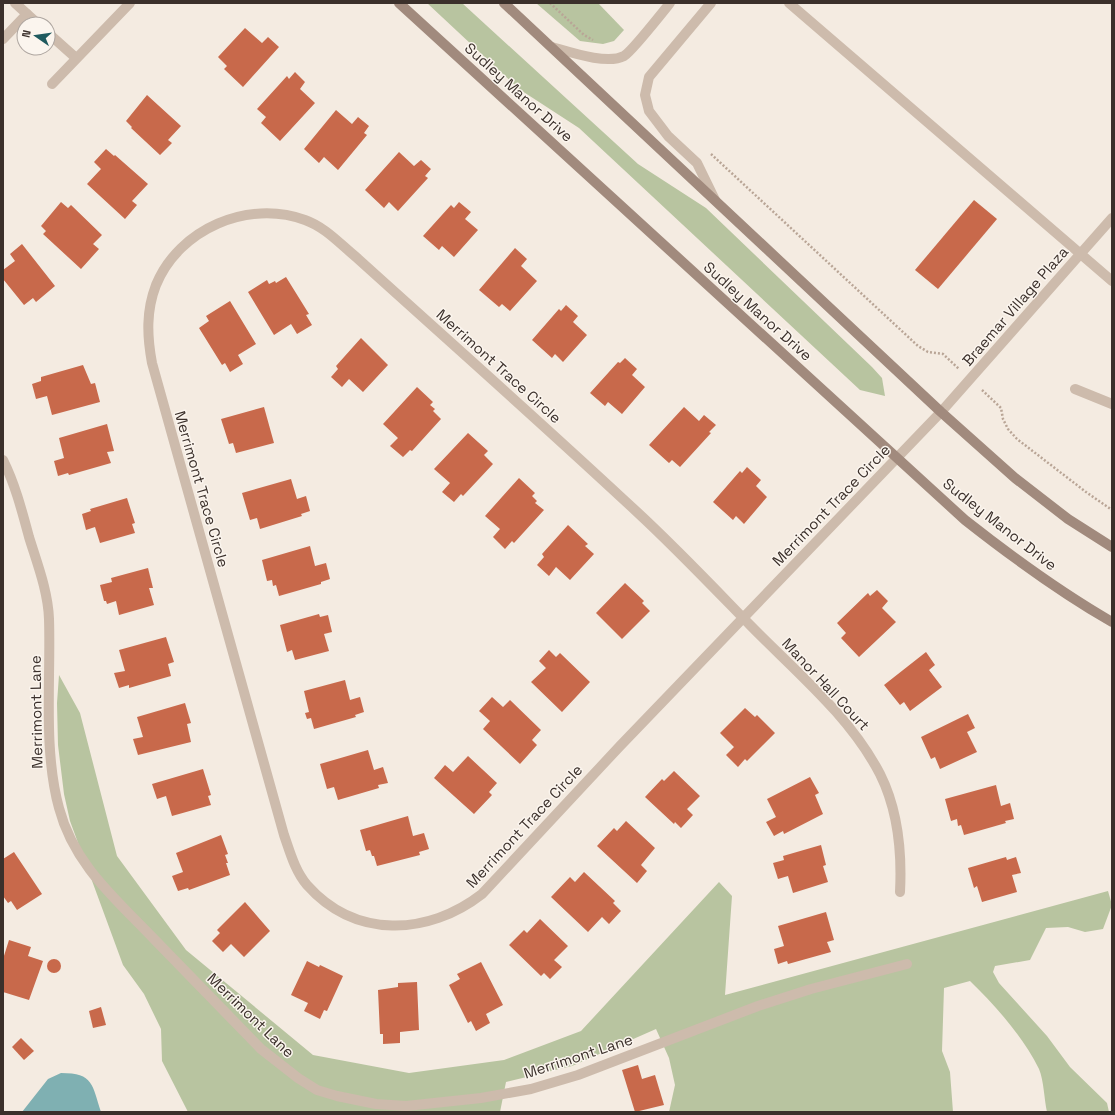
<svg xmlns="http://www.w3.org/2000/svg" width="1115" height="1115" viewBox="0 0 1115 1115" font-family="'Space Grotesk',sans-serif">
  <style>
    .green { fill: #b8c4a0 }
    .water { fill: #7fb0b2 }
    .building { fill: #c8694b }
    .lines { fill: none; stroke-linecap: round; stroke-linejoin: round }
    .path { stroke: #b9a596; stroke-width: 2.5; stroke-dasharray: 2 2; stroke-linecap: butt }
    .service { stroke: #cdbbac; stroke-width: 10 }
    .minor { stroke: #cdbbac; stroke-width: 10 }
    .secondary { stroke: #a18a7d; stroke-width: 10 }
    .labels { text-anchor: middle; dominant-baseline: central; stroke-width: 3; stroke-linejoin: round; paint-order: stroke }
    .street-label { font-size: 15px; fill: #3b302b; stroke: #fbf5ee }
  </style>
  <rect width="100%" height="100%" fill="#f4ebe1"/>
  <g class="green">
    <polygon points="427,3 462,3 638,164 706,208 872,367 882,378 885,396 860,390 579,128 519,89"/>
    <polygon points="536,3 598,3 624,30 614,41 603,44 580,41"/>
    <path d="M59 675 80 713 117 856 186 950 313 1055 409 1073 504 1060 581 1031 719 882 732 896 725 995 1108 891 1112 905 1103 929 1085 932 1068 927 1046 928 1030 960 995 966 993 972 999 983 1047 1036 1070 1067 1107 1103 1109 1112H1047C1044 1099 1044 1081 1039 1069 1023 1037 996 1006 970 981L944 988 942 1051 950 1072 953 1112H669L675 1085 669 1058 656 1029 572 1066 506 1082 500 1112H188L162 1061 161 1029 144 994 123 965 70 821 64 794 58 745 57 703Z"/>
  </g>
  <path class="water" d="M61 1073C94 1073 92 1085 101 1112H22L48 1079Z"/>
  <g class="building">
    <polygon points="245,28 262,43 268,37 279,47 243,87 224,69 227,66 218,57"/>
    <polygon points="295,72 305,82 300,89 315,103 280,141 261,123 266,117 257,109 287,76 289,79"/>
    <polygon points="147,95 181,126 168,140 172,143 160,155 131,128 132,127 126,121"/>
    <polygon points="336,110 352,124 358,117 369,126 364,133 367,135 338,170 324,157 319,163 304,149"/>
    <polygon points="106,149 114,156 115,155 148,184 132,201 137,205 125,219 87,184 101,169 94,162"/>
    <polygon points="399,152 414,166 421,160 431,169 425,176 428,178 398,211 389,202 384,208 365,190"/>
    <polygon points="974,200 997,219 938,289 915,270"/>
    <polygon points="61,202 68,208 71,205 102,235 93,244 99,249 81,269 43,234 46,231 41,226"/>
    <polygon points="459,202 471,212 465,219 478,230 454,257 442,246 439,250 423,236 451,205 454,208"/>
    <polygon points="22,244 55,286 36,302 33,298 24,305 3,279 3,270 15,261 10,254"/>
    <polygon points="515,248 527,259 521,266 537,281 510,311 502,304 499,307 479,290"/>
    <polygon points="286,277 309,314 306,315 312,325 297,334 291,324 274,335 248,292 267,280 269,284 275,281 276,283"/>
    <polygon points="230,301 256,344 238,355 243,364 230,372 225,363 222,365 199,328 209,321 206,316"/>
    <polygon points="566,305 578,316 573,322 587,335 563,362 555,354 552,358 532,340 559,309 561,311"/>
    <polygon points="361,338 388,365 363,392 349,379 342,387 331,377 338,369 336,366"/>
    <polygon points="625,358 637,369 632,375 645,387 622,414 608,402 605,406 590,393 618,362 620,363"/>
    <polygon points="83,365 91,384 95,383 100,402 52,415 47,396 36,399 32,384 41,381 41,377"/>
    <polygon points="417,387 433,402 430,405 435,409 433,411 441,419 412,451 410,450 403,457 390,446 398,438 383,424"/>
    <polygon points="264,407 274,443 236,453 233,443 229,444 221,419"/>
    <polygon points="684,407 699,421 704,415 716,425 709,432 711,433 680,467 672,460 669,463 649,445"/>
    <polygon points="107,424 114,451 107,452 111,463 69,475 68,473 58,476 54,461 64,458 59,438"/>
    <polygon points="468,433 488,451 484,455 493,464 463,496 461,494 454,502 442,492 450,483 434,469"/>
    <polygon points="747,467 761,480 756,486 767,497 744,524 736,516 733,520 713,502 740,471 742,473"/>
    <polygon points="519,478 535,493 532,496 537,501 535,503 544,510 514,543 512,541 505,549 493,537 500,529 485,516"/>
    <polygon points="291,479 297,499 306,496 310,511 301,514 302,516 260,529 257,518 250,520 242,493"/>
    <polygon points="127,498 135,523 132,524 135,533 100,543 95,527 86,530 82,514 91,511 90,509"/>
    <polygon points="568,525 588,544 585,546 594,554 570,580 556,567 549,576 537,565 544,557 542,554"/>
    <polygon points="310,546 315,566 326,563 330,579 321,582 321,584 279,596 276,585 273,586 272,580 267,581 262,560"/>
    <polygon points="148,568 153,588 149,588 154,605 119,615 116,601 107,604 106,601 104,601 100,585 112,582 111,578"/>
    <polygon points="625,583 644,601 642,603 650,611 622,639 596,613"/>
    <polygon points="877,590 888,601 882,608 896,622 859,657 841,638 846,633 837,623 868,593 870,596"/>
    <polygon points="319,614 320,617 328,615 332,632 324,634 329,651 295,660 292,650 287,652 280,625"/>
    <polygon points="166,637 174,662 168,664 171,676 129,688 129,685 119,688 114,673 125,671 119,650"/>
    <polygon points="549,650 556,657 560,653 590,682 562,712 531,682 546,668 539,661"/>
    <polygon points="926,652 935,665 929,670 942,687 910,711 904,702 900,705 884,685"/>
    <polygon points="345,680 350,700 360,697 364,712 355,715 356,717 314,729 311,718 307,719 305,713 309,712 304,691"/>
    <polygon points="492,697 503,707 510,700 541,730 532,740 537,745 520,764 483,729 490,721 479,711"/>
    <polygon points="185,703 191,723 187,724 191,742 138,755 133,739 143,737 137,717"/>
    <polygon points="745,708 755,717 757,715 775,733 747,761 745,759 738,767 726,755 734,747 720,733"/>
    <polygon points="968,714 975,728 967,732 977,752 940,769 935,757 931,759 921,737"/>
    <polygon points="368,750 374,770 383,767 388,783 378,785 379,788 338,800 334,787 327,789 320,764"/>
    <polygon points="468,756 497,783 489,792 492,795 474,814 434,778 445,765 453,772"/>
    <polygon points="203,769 211,795 208,796 211,805 172,816 166,796 157,799 152,784"/>
    <polygon points="674,771 700,796 687,809 693,815 681,828 675,822 674,824 645,797 662,779 664,781"/>
    <polygon points="810,777 819,793 815,795 823,814 784,834 783,831 774,836 766,822 776,817 767,799"/>
    <polygon points="996,785 1001,806 1010,803 1014,819 1005,821 1006,823 964,835 961,825 958,826 957,819 951,821 945,799"/>
    <polygon points="408,816 413,836 424,833 429,849 419,852 420,855 377,866 374,856 372,856 370,850 366,851 360,830"/>
    <polygon points="626,821 655,848 641,865 647,871 637,883 597,846 614,828 617,831"/>
    <polygon points="221,835 228,854 225,855 228,863 226,863 230,875 189,890 188,888 178,891 172,876 183,872 176,853"/>
    <polygon points="821,845 826,865 823,866 828,882 793,893 788,876 778,879 773,863 784,860 783,856"/>
    <polygon points="14,852 42,894 17,910 11,901 8,903 3,896 3,859"/>
    <polygon points="1006,857 1007,860 1016,857 1021,873 1012,875 1017,892 982,902 977,886 974,888 968,868"/>
    <polygon points="584,872 615,901 613,903 621,911 609,924 602,917 588,932 551,897 570,877 575,882"/>
    <polygon points="245,902 270,931 244,957 231,944 223,952 212,941 220,933 217,930"/>
    <polygon points="826,912 834,940 827,942 831,952 788,964 787,961 778,964 774,949 784,946 778,926"/>
    <polygon points="540,919 568,946 554,960 562,967 550,979 544,973 541,976 509,945 524,930 527,933"/>
    <polygon points="9,940 31,947 28,956 43,961 29,1000 3,992 3,959"/>
    <circle cx="54" cy="966" r="7"/>
    <polygon points="307,961 319,967 320,965 343,976 327,1011 324,1010 320,1019 304,1011 308,1003 291,995"/>
    <polygon points="481,962 503,1005 486,1014 490,1023 476,1031 471,1021 468,1023 449,985 460,979 457,974"/>
    <polygon points="417,982 419,1030 400,1032 400,1043 383,1044 383,1034 380,1034 378,990 398,987 398,983"/>
    <polygon points="101,1007 106,1025 93,1028 89,1011"/>
    <polygon points="21,1038 34,1051 24,1060 12,1047"/>
    <polygon points="638,1065 642,1079 655,1075 664,1105 635,1112 622,1070"/>
  </g>
  <g class="lines">
    <g class="path">
      <polyline points="550,3 584,35 593,40"/>
      <polyline points="711,154 918,346 928,352 943,354 959,369"/>
      <polyline points="982,390 1001,408 1003,419 1008,429 1017,439 1086,492 1112,510"/>
    </g>
    <g class="service">
      <polyline points="15,3 38,24"/>
      <polyline points="711,3 649,77 645,95 649,111 668,136 697,163 715,200"/>
      <polyline points="789,3 1112,281"/>
      <polyline points="48,33 76,58"/>
      <polyline points="3,39 27,14"/>
      <path d="M552 47C570 52 607 65 624 56 632 51 662 13 670 3"/>
      <polyline points="1075,389 1112,404"/>
      <path d="M3 460C15 484 22 511 29 537 37 563 48 591 49 619 51 679 43 750 59 808 74 865 116 899 155 940 190 976 226 1013 261 1049L298 1078 317 1090 337 1096 376 1104 406 1106 481 1098 531 1089 578 1075 758 1006 811 989 907 964"/>
    </g>
    <g class="minor">
      <polyline points="52,84 130,3"/>
      <path d="M900 892C902 853 898 810 880 774 850 716 796 672 750 625 713 587 676 548 637 512 545 426 450 342 356 257 340 244 325 227 305 220 248 199 179 229 156 285 146 311 147 336 152 363L284 835C290 852 295 871 307 885 355 939 428 936 482 894L620 746 941 412 1112 218"/>
    </g>
    <g class="secondary">
      <path d="M399 3 965 520C1012 557 1060 592 1112 622"/>
      <polyline points="504,3 941,412 1015,478 1068,519 1112,547"/>
    </g>
  </g>
  <g class="labels">
    <g class="street-label">
      <text transform="translate(519 92) rotate(42)">Sudley Manor Drive</text>
      <text transform="translate(1015 306) rotate(-49)">Braemar Village Plaza</text>
      <text transform="translate(758 311) rotate(42)">Sudley Manor Drive</text>
      <text transform="translate(499 366) rotate(42)">Merrimont Trace Circle</text>
      <text transform="translate(202 489) rotate(74)">Merrimont Trace Circle</text>
      <text transform="translate(831 505) rotate(-46)">Merrimont Trace Circle</text>
      <text transform="translate(1000 524) rotate(38)">Sudley Manor Drive</text>
      <text transform="translate(826 684) rotate(47)">Manor Hall Court</text>
      <text transform="translate(36 712) rotate(-91)">Merrimont Lane</text>
      <text transform="translate(524 826) rotate(-47)">Merrimont Trace Circle</text>
      <text transform="translate(251 1015) rotate(44)">Merrimont Lane</text>
      <text transform="translate(578 1056) rotate(-18)">Merrimont Lane</text>
    </g>
  </g>
  <rect width="1115" height="1115" fill="none" stroke="#3b302b" stroke-width="8"/>
  <g transform="translate(36 36) rotate(283)"><circle r="19" fill="#fbf5ee" stroke="#aea6a0"/>
  <path d="M0-3L7 15L0 10L-7 15Z" fill="#1f5a5e"/>
  <text y="-6" font-size="11" font-weight="bold" text-anchor="middle" fill="#3b302b">N</text>
  </g>
</svg>
